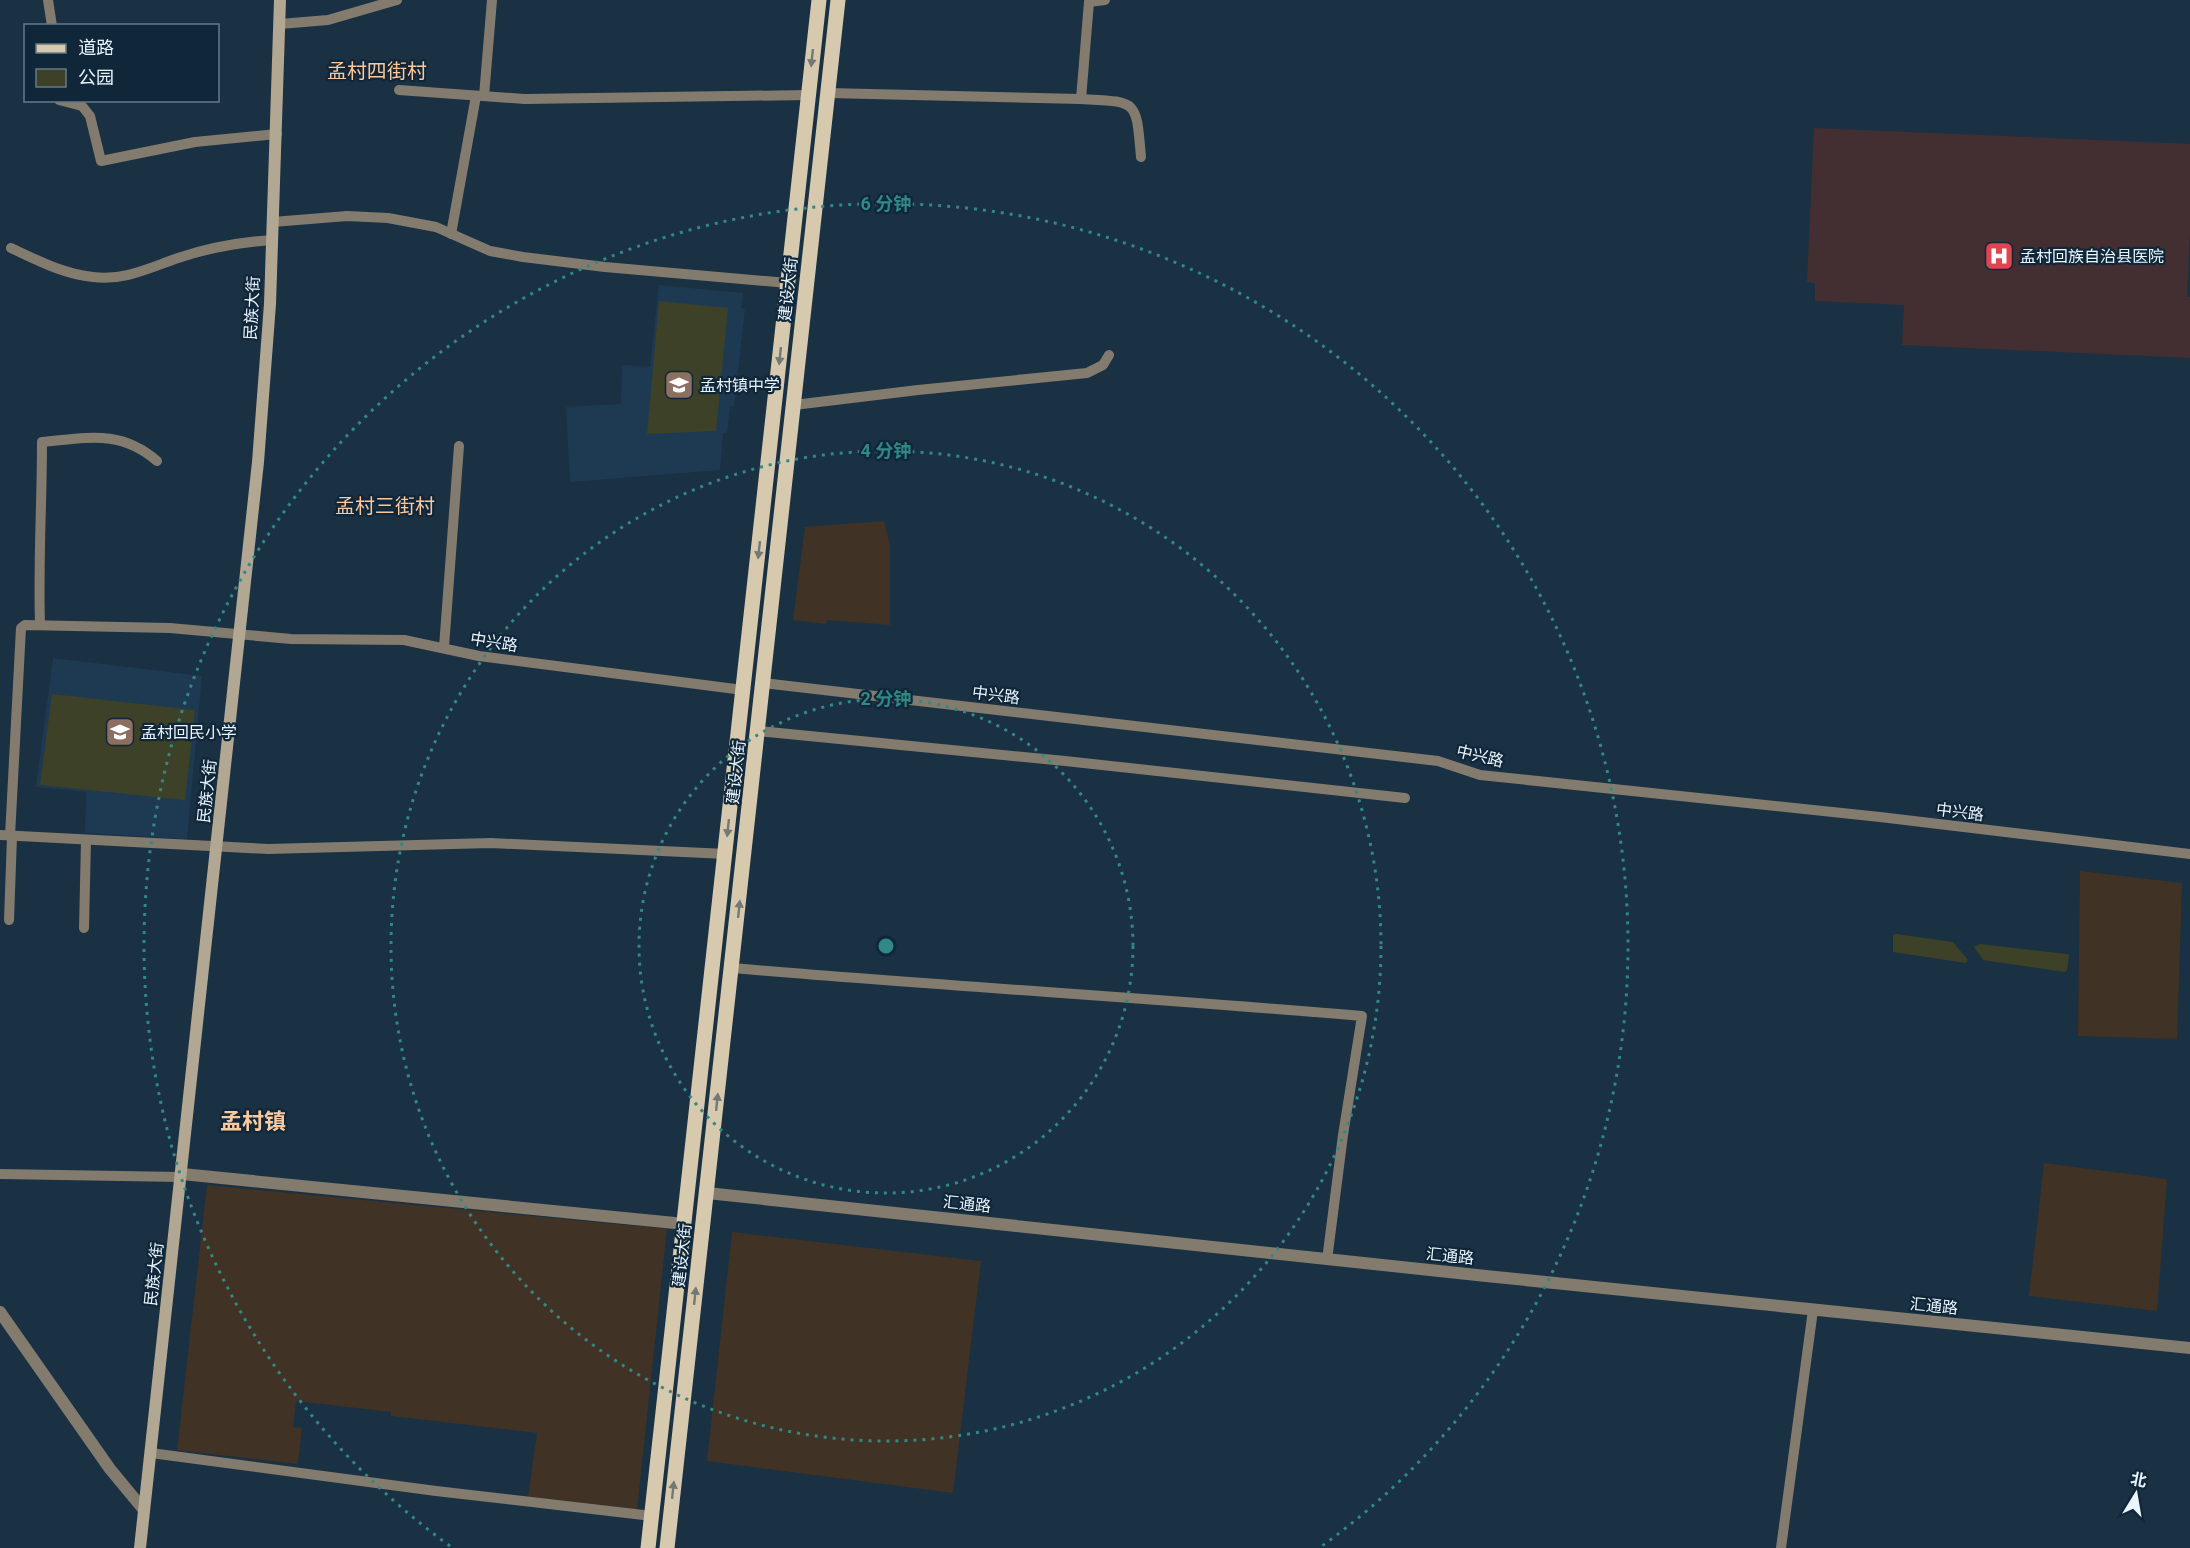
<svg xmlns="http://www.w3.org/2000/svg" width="2190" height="1548" viewBox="0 0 2190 1548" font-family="Roboto,'Noto Sans SC',sans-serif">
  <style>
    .commercial { fill: #403225 }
    .built { fill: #1e3a52 }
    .medical { fill: #432f31 }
    .green { fill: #3d4127 }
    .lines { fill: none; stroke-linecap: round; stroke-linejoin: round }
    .minor { stroke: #827b6e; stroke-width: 10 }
    .tertiary { stroke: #827b6e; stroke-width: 12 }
    .secondary { stroke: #b2a792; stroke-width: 12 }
    .primary { stroke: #d7c9ae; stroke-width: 15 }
    .oneway { fill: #747874 }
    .ring { fill: none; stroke: #308984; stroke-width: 3; stroke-dasharray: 3 6 }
    .labels { text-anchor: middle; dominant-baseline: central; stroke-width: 4.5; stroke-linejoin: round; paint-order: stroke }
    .poi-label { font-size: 16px; fill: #e9f5ff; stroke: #102639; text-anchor: start }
    .street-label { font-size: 16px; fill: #e9f5ff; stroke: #102639 }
    .quarter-label { font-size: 20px; fill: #fac89e; stroke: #102639 }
    .district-label { font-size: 22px; font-weight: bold; fill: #fac89e; stroke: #102639 }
    .centre { fill: #308984; stroke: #102639; stroke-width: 3 }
    .ring-label { font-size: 18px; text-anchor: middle; font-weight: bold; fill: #308984; stroke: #102639; stroke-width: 4.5; stroke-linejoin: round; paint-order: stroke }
  </style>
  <rect width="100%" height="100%" fill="#1a3043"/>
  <g class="commercial">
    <polygon points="884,521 890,545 890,625 827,620 826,624 793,620 805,527"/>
    <polygon points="2080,871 2182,883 2177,1039 2078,1036"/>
    <polygon points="2044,1163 2167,1179 2157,1311 2029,1296"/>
    <polygon points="207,1185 667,1229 637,1510 528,1498 537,1433 391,1416 391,1412 296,1401 293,1427 302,1428 298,1464 177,1450"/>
    <polygon points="732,1232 981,1261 953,1493 707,1461"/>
  </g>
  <g class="built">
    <polygon points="659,285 743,293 741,308 745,309 734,406 730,406 727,433 723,433 720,470 570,482 566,407 621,404 622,365 650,367"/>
    <polygon points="53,658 202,676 187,839 85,833 86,792 36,787"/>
  </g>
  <polygon class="medical" points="1814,128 2190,144 2190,230 2187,297 2190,297 2190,358 1902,345 1904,305 1815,301 1815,283 1807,282"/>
  <g class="green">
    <polygon points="659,301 728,308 716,431 647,434"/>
    <polygon points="52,694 195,710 185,800 40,785"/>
    <polygon points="1896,934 1953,942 1968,960 1966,963 1893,952 1893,935"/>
    <polygon points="1980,944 2067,954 2069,955 2067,970 2065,972 1983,960 1974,947"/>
  </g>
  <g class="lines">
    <g class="minor">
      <polyline points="48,0 52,26"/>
      <polyline points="280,24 328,20 397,0"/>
      <polyline points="399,90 525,99 808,95"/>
      <polyline points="828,93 1081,99 1089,2 1105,0"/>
      <polyline points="484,96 492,0"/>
      <path d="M1081 99C1138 102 1136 99 1141 157"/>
      <polyline points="59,100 82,106 90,116 101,161 195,142 277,134"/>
      <polyline points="273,222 347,216 388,218 436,227 490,251 523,257 605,267 788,283"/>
      <polyline points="451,234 476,96"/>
      <path d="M11 248C37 260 63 274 93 277 124 281 149 268 178 258 208 248 240 242 273 240"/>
      <polyline points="794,405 918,390 1087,373 1103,365 1109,355"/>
      <path d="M40 624C38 563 42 503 42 442 87 438 120 429 157 461"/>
      <polyline points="444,647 459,446"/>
      <polyline points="763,683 1438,761 1480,775 1880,817 2190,854"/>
      <polyline points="758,731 1065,761 1405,798"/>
      <polyline points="0,835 268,849 491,843 726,854"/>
      <polyline points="10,836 21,628 25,625 170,628 291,639 404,640 479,656 743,690"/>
      <polyline points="9,920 12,836"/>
      <polyline points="84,928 86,840"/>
      <path d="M732 968C942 986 1152 998 1362 1016L1343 1135 1327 1260"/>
      <polyline points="0,1174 181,1177"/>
      <polyline points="151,1453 436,1491 652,1516"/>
      <polyline points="1781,1548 1813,1310"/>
    </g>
    <g class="tertiary">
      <polyline points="182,1174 685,1224"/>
      <polyline points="707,1193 1486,1276 2190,1348"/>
      <polyline points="0,1312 110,1469 144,1510"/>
    </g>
    <polyline class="secondary" points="140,1548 258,462 270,304 280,0"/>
    <g class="primary">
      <polyline points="648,1548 819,0"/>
      <polyline points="667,1548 838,0"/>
    </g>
  </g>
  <defs><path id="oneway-solid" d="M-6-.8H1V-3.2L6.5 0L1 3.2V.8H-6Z" transform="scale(1.5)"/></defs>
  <g class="oneway">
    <use href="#oneway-solid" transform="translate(812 58) rotate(96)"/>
    <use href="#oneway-solid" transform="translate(780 356) rotate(96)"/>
    <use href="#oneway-solid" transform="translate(759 550) rotate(96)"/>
    <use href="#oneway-solid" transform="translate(728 828) rotate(96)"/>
    <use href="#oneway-solid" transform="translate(739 909) rotate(-84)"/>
    <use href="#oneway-solid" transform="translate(717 1102) rotate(-84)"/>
    <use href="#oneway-solid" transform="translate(695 1296) rotate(-84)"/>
    <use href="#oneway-solid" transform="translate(673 1490) rotate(-84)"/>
  </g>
  <g class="ring">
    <circle cx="886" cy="946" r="247"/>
    <circle cx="886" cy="946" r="495"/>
    <path d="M450 1546A742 742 0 1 1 1322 1546"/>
  </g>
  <defs>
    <g id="hospital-square" transform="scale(1.5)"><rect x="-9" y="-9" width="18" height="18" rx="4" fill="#e0444e" stroke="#102639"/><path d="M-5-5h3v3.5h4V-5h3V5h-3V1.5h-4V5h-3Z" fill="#fff"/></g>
    <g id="school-square" transform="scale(1.5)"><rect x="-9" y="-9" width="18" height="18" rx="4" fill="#8d6e63" stroke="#102639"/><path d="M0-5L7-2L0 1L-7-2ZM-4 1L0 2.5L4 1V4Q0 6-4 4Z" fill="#fff"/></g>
  </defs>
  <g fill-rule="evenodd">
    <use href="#hospital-square" x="1999" y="256"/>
    <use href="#school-square" x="679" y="385"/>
    <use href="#school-square" x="120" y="732"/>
  </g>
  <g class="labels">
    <g class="poi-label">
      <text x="2020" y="256">孟村回族自治县医院</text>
      <text x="700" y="385">孟村镇中学</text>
      <text x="141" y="732">孟村回民小学</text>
    </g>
    <g class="street-label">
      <text transform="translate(788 289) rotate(-84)">建设大街</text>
      <text transform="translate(252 308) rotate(-87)">民族大街</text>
      <text transform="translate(494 642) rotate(9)">中兴路</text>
      <text transform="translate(996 695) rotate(7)">中兴路</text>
      <text transform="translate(1480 756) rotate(13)">中兴路</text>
      <text transform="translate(736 772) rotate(-84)">建设大街</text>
      <text transform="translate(207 791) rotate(-84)">民族大街</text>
      <text transform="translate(1960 812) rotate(7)">中兴路</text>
      <text transform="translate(967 1204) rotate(6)">汇通路</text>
      <text transform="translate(682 1255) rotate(-84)">建设大街</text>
      <text transform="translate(1450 1256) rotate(6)">汇通路</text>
      <text transform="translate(154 1274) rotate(-84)">民族大街</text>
      <text transform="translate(1934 1306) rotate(6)">汇通路</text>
    </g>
    <g class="quarter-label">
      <text x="377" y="71">孟村四街村</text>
      <text x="385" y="506">孟村三街村</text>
    </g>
    <g class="district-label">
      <text x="253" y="1121">孟村镇</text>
    </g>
  </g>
  <circle cx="886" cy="946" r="9" class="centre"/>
  <g class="ring-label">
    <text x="886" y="210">6 分钟</text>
    <text x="886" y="457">4 分钟</text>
    <text x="886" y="705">2 分钟</text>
  </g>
  <rect x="24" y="24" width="195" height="78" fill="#102639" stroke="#677988" stroke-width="1.5"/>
  <rect x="36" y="44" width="30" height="9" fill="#d7c9ae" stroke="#677988" stroke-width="1.5"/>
  <text x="78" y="54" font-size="18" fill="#e9f5ff">道路</text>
  <rect x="36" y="69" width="30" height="18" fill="#3d4127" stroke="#677988" stroke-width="1.5"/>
  <text x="78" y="84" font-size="18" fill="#e9f5ff">公园</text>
  <g transform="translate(2136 1494) rotate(11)" stroke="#102639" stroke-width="4.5" paint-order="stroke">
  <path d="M0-4.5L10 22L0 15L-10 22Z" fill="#e9f5ff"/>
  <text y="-9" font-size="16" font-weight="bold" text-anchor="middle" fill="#e9f5ff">北</text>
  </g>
</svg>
